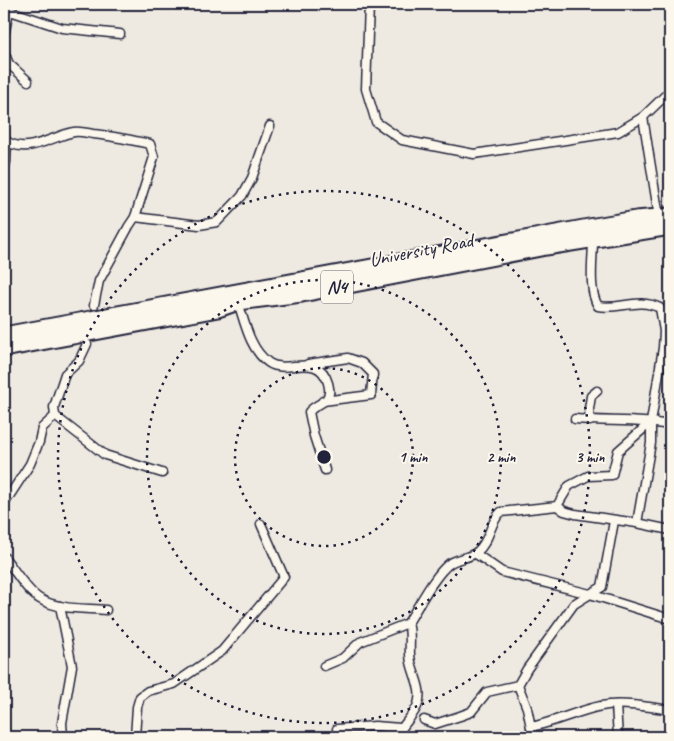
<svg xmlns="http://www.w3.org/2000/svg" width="674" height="741" viewBox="0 0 674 741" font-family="Caveat,sans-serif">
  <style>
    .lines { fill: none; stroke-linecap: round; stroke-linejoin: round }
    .street-casing { stroke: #22223b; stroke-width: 11 }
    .highway-casing { stroke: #22223b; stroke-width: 19 }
    .street { stroke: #fbf7ec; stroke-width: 8 }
    .highway { stroke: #fbf7ec; stroke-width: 15 }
    .ring { fill: none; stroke: #22223b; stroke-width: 2.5; stroke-dasharray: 2.5 5 }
    .labels { text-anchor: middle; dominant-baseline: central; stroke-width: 4; stroke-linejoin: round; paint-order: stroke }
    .shield { fill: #fbf7ec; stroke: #636270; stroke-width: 1 }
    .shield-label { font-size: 19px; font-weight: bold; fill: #22223b }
    .street-label { font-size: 20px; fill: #22223b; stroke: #fbf7ec }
    .centre { fill: #22223b; stroke: #fbf7ec; stroke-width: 2.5 }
    .ring-label { font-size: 15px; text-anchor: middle; font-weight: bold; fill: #22223b; stroke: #fbf7ec; stroke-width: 4; stroke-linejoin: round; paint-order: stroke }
  </style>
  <rect width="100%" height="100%" fill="#eeeae2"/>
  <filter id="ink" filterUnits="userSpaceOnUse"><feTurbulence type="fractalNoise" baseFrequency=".02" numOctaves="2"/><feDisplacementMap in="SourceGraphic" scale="10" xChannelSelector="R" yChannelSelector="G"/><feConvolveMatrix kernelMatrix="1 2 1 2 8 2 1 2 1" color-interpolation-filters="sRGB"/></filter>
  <g filter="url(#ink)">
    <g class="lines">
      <g class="street-casing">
        <g id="street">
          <polyline points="369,4 366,89 376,122 402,140 474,154 618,132 643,117 670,91"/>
          <polyline points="4,9 62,28 120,34"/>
          <polyline points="4,36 9,11"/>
          <polyline points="4,52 9,64 28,81"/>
          <polyline points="643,117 659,217"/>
          <path d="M4 139C24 157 52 136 74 132 80 131 87 133 93 134 113 136 131 140 150 144L154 157 135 217 129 226 99 281 94 305"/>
          <polyline points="4,170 6,162 7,142"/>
          <polyline points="135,217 199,225 217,222 242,196 252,178 270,126"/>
          <path d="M593 240C593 259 588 290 598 306 621 310 637 297 660 308L664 331 663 348 651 422V443L637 523 670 530"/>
          <path d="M238 302C245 323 250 350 269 363 287 375 319 351 328 383 329 388 331 393 327 398 323 404 314 405 309 412L314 436 325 470"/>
          <polyline points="308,364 348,358 362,363 373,374 371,395 323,401"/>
          <polyline points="55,416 54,407 65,374 79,361 87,344"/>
          <path d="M575 419C607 422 639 419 670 425"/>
          <polyline points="590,421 589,409 591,396 597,391"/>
          <polyline points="4,504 30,464 39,442 42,428 55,416 105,455 162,473"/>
          <polyline points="557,506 564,511 575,514 637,523"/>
          <polyline points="476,554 502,572 590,594 602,587 614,521"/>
          <path d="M4 557C14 569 27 592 40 599 58 610 86 608 106 610"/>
          <polyline points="60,606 72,666 62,723 63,737"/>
          <polyline points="324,666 343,658 360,642 408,623"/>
          <polyline points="518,685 527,708 533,737"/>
          <polyline points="616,705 618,737"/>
          <polyline points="424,720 435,724 460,716 471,712 487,692 518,685 527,669 574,604 590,594 670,619"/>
          <path d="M531 727C555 722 577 711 601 706 621 702 651 707 670 710"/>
          <polyline points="337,729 375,726 400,728"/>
          <polyline points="135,737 137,707 140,697 148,691 174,684 222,651 284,577 261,524"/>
          <path d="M398 737C401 724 414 717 418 704 423 689 414 677 411 662 408 649 412 635 408 623 418 607 435 574 450 563 458 558 471 558 478 551 491 539 489 523 501 512L557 506 569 486 588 476 612 475 618 451 651 422"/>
        </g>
      </g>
      <g class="highway-casing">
        <g id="highway">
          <polyline points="4,335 589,227 636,219 670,216"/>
          <polyline points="4,349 218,309 238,302 302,294 546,247 670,227"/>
        </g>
      </g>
      <use href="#street" class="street"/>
      <use href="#highway" class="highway"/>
    </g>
  </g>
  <g class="ring">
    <circle cx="324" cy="457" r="89"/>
    <circle cx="324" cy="457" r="177"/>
    <circle cx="324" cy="457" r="266"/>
  </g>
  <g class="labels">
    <rect class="shield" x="321" y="270.5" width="32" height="33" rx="4"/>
    <g class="shield-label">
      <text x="337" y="287">N4</text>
    </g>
    <g class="street-label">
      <text transform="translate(421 250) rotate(-11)">University Road</text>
    </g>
  </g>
  <circle cx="324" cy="457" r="8" class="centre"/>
  <g class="ring-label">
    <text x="413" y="462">1 min</text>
    <text x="501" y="462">2 min</text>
    <text x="590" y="462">3 min</text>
  </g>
  <rect width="674" height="741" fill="none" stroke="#fbf7ec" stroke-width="20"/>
  <rect x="10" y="10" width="654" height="721" fill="none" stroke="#22223b" stroke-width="2" filter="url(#ink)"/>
</svg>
